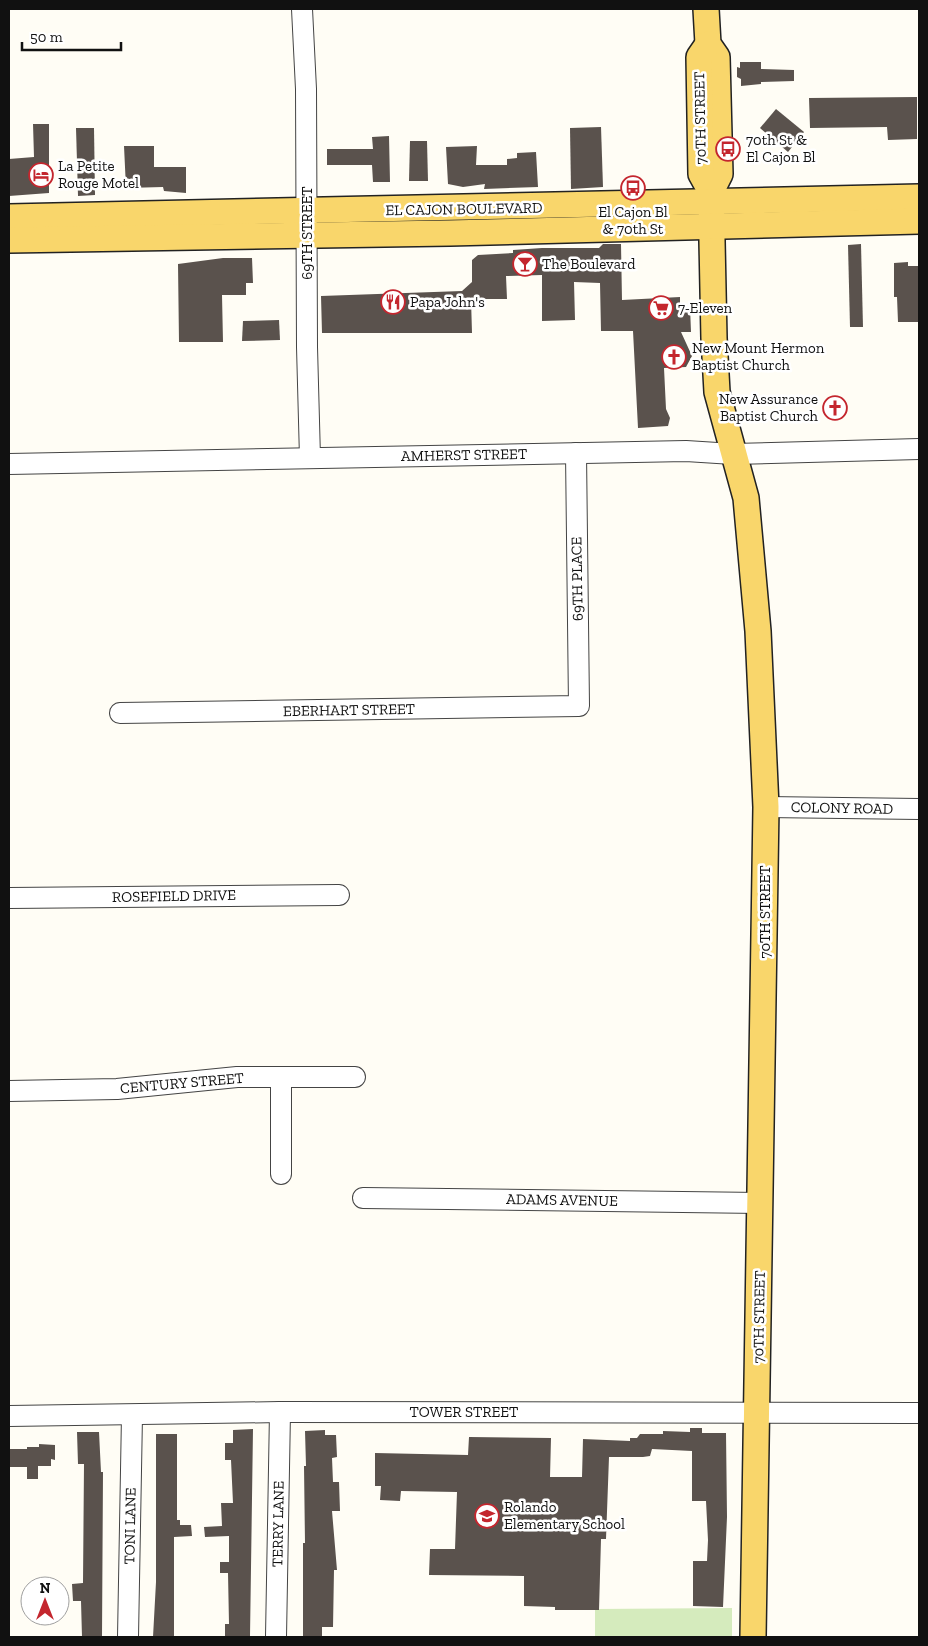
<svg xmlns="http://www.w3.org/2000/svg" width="928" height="1646" viewBox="0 0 928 1646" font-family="'Zilla Slab',serif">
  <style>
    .green { fill: #d5ebbd }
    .building { fill: #5a524d }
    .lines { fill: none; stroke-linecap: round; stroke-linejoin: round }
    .minor-casing { stroke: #444; stroke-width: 22 }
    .major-casing { stroke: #222; stroke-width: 28 }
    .minor { stroke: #fff; stroke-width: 20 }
    .major { stroke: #f9d66b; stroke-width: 25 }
    .labels { text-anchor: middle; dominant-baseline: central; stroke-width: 5; stroke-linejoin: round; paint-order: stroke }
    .street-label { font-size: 15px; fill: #111; stroke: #fff }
    .poi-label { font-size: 15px; fill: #111; stroke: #fff; text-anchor: start }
  </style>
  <rect width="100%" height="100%" fill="#fffdf5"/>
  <polygon class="green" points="732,1608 732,1637 595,1637 595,1609"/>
  <g class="building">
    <polygon points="740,62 761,62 761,69 794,70 794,81 761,82 761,84 741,86 741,79 737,77 737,67 740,68"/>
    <polygon points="917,97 917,139 888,140 887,127 810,128 809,98"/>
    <polygon points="776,109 804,132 788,152 760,128"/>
    <polygon points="33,124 49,124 49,193 9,196 9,159 34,157"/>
    <polygon points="601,127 603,187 571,189 570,128"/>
    <polygon points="76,128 94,128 95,195 78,196"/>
    <polygon points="389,136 390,182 373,182 372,165 327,165 327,149 373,149 372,137"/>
    <polygon points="410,141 427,141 428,181 409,181"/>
    <polygon points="124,146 154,146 154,167 186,167 186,193 164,191 163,187 126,188"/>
    <polygon points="477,146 476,165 507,165 507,159 517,158 517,153 536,152 538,187 484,189 485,184 463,187 448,184 446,147"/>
    <polygon points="603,244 621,244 622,300 680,297 680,307 690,307 691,332 681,332 692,356 686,367 664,368 666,409 670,418 668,426 638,428 633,331 601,331 600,283 574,282 575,320 542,321 542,275 506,276 507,299 471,299 472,333 322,333 321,296 462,291 472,282 472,260 478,255 513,253 513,250 542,248 599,248"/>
    <polygon points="861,244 863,327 850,327 848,245"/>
    <polygon points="223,258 252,258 253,283 246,283 246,295 222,295 223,342 179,342 178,264"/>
    <polygon points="908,262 908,266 919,266 919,322 898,322 897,297 894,297 894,263"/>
    <polygon points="279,320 280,340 242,341 243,321"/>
    <polygon points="690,1428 702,1428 702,1433 726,1433 727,1517 723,1607 693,1606 693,1561 707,1561 708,1540 706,1501 692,1501 692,1451 652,1449 650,1456 643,1457 609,1457 606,1539 601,1539 599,1610 555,1610 555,1607 524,1606 524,1576 429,1575 430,1549 455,1549 457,1492 401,1491 400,1501 380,1500 381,1486 375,1486 375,1453 468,1455 469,1437 551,1438 550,1477 582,1477 583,1439 630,1441 630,1438 637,1438 640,1434 663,1434 663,1431 690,1432"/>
    <polygon points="253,1429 250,1637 225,1637 225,1624 229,1624 228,1573 220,1573 220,1562 229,1562 229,1536 205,1537 204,1527 222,1526 221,1503 233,1503 231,1460 225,1460 225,1443 233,1443 233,1430"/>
    <polygon points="325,1430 325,1435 336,1435 337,1457 332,1458 333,1482 339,1482 340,1511 332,1511 337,1570 334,1570 333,1627 322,1627 322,1637 303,1637 303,1543 305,1543 304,1466 306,1466 305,1431"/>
    <polygon points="77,1432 99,1432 101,1472 103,1472 102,1637 82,1637 81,1601 73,1601 72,1584 83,1583 84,1464 78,1464"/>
    <polygon points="156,1434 177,1434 177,1520 180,1520 180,1525 191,1525 192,1536 174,1537 174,1637 153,1637 156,1582"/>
    <polygon points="39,1444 55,1445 55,1460 51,1459 51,1466 38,1466 38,1479 27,1479 27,1467 9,1467 9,1449 27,1449 27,1447 39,1447"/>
  </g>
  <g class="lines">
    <g class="minor-casing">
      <g id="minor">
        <polyline points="302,9 306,89 307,347 310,458"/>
        <polyline points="9,464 686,451 733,454 919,449"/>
        <polyline points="120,713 579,706 576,453"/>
        <polyline points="766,807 919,809"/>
        <polyline points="9,898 339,895"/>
        <polyline points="281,1077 281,1174"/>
        <polyline points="9,1091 117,1089 237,1077 355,1077"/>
        <polyline points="363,1198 760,1203"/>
        <polyline points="9,1416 280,1412 919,1413"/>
        <polyline points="128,1637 132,1415"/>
        <polyline points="276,1637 280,1412"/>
      </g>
    </g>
    <g class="major-casing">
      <g id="major">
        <polyline points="706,9 708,44 717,57 720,174 711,192 714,338 717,392 746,498 758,631 766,807 753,1637"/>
        <polyline points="708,44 699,57 701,174 711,192"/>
        <polyline points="9,217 919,197"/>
        <polyline points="9,240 450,233 919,221"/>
      </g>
    </g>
    <use href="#minor" class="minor"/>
    <use href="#major" class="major"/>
  </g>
  <defs>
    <g id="bus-ring" transform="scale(1.25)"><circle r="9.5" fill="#fff" stroke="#c4262e" stroke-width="1.5"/><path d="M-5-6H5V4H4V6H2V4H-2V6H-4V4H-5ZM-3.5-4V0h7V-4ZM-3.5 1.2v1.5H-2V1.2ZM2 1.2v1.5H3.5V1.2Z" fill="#c4262e"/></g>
    <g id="hotel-ring" transform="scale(1.25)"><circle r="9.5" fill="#fff" stroke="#c4262e" stroke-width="1.5"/><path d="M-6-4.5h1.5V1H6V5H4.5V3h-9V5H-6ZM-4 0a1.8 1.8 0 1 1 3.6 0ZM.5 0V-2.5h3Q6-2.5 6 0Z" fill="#c4262e"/></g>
    <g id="bar-ring" transform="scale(1.25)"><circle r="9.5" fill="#fff" stroke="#c4262e" stroke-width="1.5"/><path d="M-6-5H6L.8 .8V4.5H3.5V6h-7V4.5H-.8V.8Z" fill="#c4262e"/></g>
    <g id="restaurant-ring" transform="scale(1.25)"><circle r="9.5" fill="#fff" stroke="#c4262e" stroke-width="1.5"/><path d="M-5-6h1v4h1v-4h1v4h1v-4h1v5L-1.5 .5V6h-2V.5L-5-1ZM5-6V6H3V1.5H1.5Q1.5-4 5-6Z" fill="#c4262e"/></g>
    <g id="supermarket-ring" transform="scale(1.25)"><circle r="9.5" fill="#fff" stroke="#c4262e" stroke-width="1.5"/><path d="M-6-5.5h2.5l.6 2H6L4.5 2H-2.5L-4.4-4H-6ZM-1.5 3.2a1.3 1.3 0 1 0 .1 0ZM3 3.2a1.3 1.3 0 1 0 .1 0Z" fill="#c4262e"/></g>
    <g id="church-ring" transform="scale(1.25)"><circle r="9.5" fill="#fff" stroke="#c4262e" stroke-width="1.5"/><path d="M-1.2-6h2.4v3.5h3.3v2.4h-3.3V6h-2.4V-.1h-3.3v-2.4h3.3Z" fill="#c4262e"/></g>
    <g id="school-ring" transform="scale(1.25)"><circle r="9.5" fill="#fff" stroke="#c4262e" stroke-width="1.5"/><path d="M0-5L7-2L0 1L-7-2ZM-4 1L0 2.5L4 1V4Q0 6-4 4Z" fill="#c4262e"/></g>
  </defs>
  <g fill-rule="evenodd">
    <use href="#bus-ring" x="728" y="149"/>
    <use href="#hotel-ring" x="41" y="175"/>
    <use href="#bus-ring" x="633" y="188"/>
    <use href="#bar-ring" x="525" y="264"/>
    <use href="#restaurant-ring" x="393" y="302"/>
    <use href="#supermarket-ring" x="661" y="308"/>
    <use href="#church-ring" x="674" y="357"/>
    <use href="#church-ring" x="835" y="408"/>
    <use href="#school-ring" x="487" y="1516"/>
  </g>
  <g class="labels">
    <g class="street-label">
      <text transform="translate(700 118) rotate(-91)">70TH STREET</text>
      <text transform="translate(464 209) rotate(-1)">EL CAJON BOULEVARD</text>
      <text transform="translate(307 233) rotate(-90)">69TH STREET</text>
      <text transform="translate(464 455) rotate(-1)">AMHERST STREET</text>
      <text transform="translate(577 579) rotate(-91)">69TH PLACE</text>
      <text transform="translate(349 710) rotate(-1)">EBERHART STREET</text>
      <text transform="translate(842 808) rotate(1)">COLONY ROAD</text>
      <text transform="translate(174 896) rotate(-1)">ROSEFIELD DRIVE</text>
      <text transform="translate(765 912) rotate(-90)">70TH STREET</text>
      <text transform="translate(182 1083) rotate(-5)">CENTURY STREET</text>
      <text transform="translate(562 1200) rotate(1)">ADAMS AVENUE</text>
      <text transform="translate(759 1317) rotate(-89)">70TH STREET</text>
      <text x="464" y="1412">TOWER STREET</text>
      <text transform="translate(278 1524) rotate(-89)">TERRY LANE</text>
      <text transform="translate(130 1526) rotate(-89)">TONI LANE</text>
    </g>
    <g class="poi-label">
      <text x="746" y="140">70th St &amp;<tspan x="746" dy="17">El Cajon Bl</tspan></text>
      <text x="58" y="166">La Petite<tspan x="58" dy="17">Rouge Motel</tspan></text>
      <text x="633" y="212" text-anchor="middle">El Cajon Bl<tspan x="633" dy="17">&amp; 70th St</tspan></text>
      <text x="542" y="264">The Boulevard</text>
      <text x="410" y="302">Papa John's</text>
      <text x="678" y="308">7-Eleven</text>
      <text x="692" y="348">New Mount Hermon<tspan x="692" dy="17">Baptist Church</tspan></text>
      <text x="818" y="399" text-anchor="end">New Assurance<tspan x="818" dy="17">Baptist Church</tspan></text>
      <text x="504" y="1507">Rolando<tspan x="504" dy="17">Elementary School</tspan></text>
    </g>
  </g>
  <rect width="928" height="1646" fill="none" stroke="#111111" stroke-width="20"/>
  <g transform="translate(45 1601)"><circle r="24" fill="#ffffff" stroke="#a0a0a0"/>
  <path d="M0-4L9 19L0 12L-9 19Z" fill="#c4262e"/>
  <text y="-8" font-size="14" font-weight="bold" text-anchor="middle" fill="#111111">N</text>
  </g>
  <path d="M22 42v8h99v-8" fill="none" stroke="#111111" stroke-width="2.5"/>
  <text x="30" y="42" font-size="15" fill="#111111" stroke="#ffffff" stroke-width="4" paint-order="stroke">50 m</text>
</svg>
